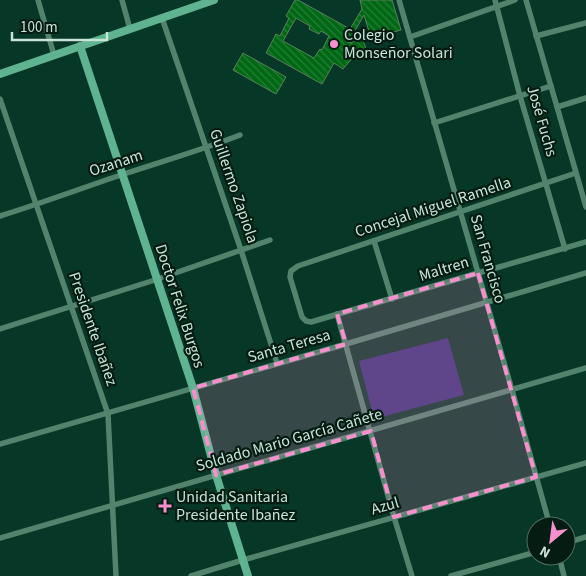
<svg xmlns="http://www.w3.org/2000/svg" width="586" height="576" viewBox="0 0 586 576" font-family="'Source Sans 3',sans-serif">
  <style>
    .pitch { fill: #3a3278 }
    .building { fill: url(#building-back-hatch); stroke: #5a815a; fill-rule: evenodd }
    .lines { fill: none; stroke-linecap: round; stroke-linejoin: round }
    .street { stroke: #51836d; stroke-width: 5.5 }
    .secondary { stroke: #60b390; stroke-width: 8 }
    .marked { fill: #f790cd; fill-opacity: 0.2; stroke: #f790cd; stroke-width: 4; stroke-dasharray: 10 6; stroke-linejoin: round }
    .poi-dot { fill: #f790cd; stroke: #041c12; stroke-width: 2 }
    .labels { text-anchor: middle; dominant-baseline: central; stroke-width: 4.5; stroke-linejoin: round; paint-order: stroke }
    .poi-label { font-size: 16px; fill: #c7e4d6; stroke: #041c12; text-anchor: start }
    .street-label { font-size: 16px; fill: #c7e4d6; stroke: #041c12 }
  </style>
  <defs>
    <pattern id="building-back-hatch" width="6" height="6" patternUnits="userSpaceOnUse" patternTransform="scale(1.25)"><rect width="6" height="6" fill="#006815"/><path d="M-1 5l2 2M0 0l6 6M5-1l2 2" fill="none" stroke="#247d36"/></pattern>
  </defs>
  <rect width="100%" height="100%" fill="#073727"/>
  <polygon class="pitch" points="448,338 464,395 374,419 359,361"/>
  <g class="building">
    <path d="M295 0H298L350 29 362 9 360 0H392L401 30 371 38 364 15 348 43 363 40 366 49 359 50 343 69 334 63 322 84 266 53 276 34 280 36 289 18 286 16ZM296 18 310 26 309 29 319 34 321 31 329 36 322 50 320 49 314 58 283 41Z"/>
    <polygon points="243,53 286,77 276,94 233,70"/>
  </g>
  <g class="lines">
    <g class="street">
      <polyline points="38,0 54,55"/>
      <polyline points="122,0 130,29"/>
      <polyline points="399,0 512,390 550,526"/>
      <polyline points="495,0 520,96 565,249"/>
      <polyline points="526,0 586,207"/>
      <polyline points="162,18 241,250 277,363"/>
      <polyline points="536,36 586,23"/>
      <polyline points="410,37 515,0"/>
      <polyline points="0,99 108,414 116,576"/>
      <polyline points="557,107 586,98"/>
      <polyline points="434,123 551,86"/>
      <polyline points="576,173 298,266 291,271 290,277 302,317 306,321 311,322 478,273 586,242"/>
      <path d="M0 216C42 203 82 188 124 174 163 161 202 150 240 135"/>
      <polyline points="374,241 392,299"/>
      <polyline points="337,314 394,517 412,576"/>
      <polyline points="0,329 158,279 270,240"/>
      <polyline points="0,444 346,344 586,273"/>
      <polyline points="0,538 586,368"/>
      <polyline points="566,543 586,537"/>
      <polyline points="559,556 564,576"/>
      <polyline points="191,576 243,560 586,463"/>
      <polyline points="451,576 536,552"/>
    </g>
    <g class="secondary">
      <polyline points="80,46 193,388 216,475 248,576"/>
      <polyline points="0,74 214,0"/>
    </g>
  </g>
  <path class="marked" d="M478 273 536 477 394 517 371 431 216 475 193 388 346 344 337 314Z"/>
  <g class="poi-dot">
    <circle cx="334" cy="44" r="5"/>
    <path d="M162.5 498.5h5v5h5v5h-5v5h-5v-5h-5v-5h5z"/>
  </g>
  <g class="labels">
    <g class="poi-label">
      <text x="344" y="35">Colegio<tspan x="344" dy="18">Monseñor Solari</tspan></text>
      <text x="176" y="497">Unidad Sanitaria<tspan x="176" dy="18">Presidente Ibañez</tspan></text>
    </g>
    <g class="street-label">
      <text transform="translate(542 121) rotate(74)">José Fuchs</text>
      <text transform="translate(116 163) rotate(-18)">Ozanam</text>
      <text transform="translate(234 186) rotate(71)">Guillermo Zapiola</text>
      <text transform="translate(433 207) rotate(-18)">Concejal Miguel Ramella</text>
      <text transform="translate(488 259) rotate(74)">San Francisco</text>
      <text transform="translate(444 269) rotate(-17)">Maltren</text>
      <text transform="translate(180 306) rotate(72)">Doctor Felix Burgos</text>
      <text transform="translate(93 329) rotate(71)">Presidente Ibañez</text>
      <text transform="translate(289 346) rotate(-16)">Santa Teresa</text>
      <text transform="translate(289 440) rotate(-16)">Soldado Mario García Cañete</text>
      <text transform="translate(385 506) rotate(-16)">Azul</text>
    </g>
  </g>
  <g transform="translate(551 541) rotate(209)"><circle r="24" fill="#041c12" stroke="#526c60"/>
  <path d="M0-4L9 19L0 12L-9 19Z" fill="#f790cd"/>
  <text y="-8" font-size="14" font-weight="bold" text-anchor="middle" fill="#c7e4d6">N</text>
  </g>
  <path d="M12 32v8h95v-8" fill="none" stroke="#c7e4d6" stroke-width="2.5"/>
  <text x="20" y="32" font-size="15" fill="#c7e4d6" stroke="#041c12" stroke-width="4" paint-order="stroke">100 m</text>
</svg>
